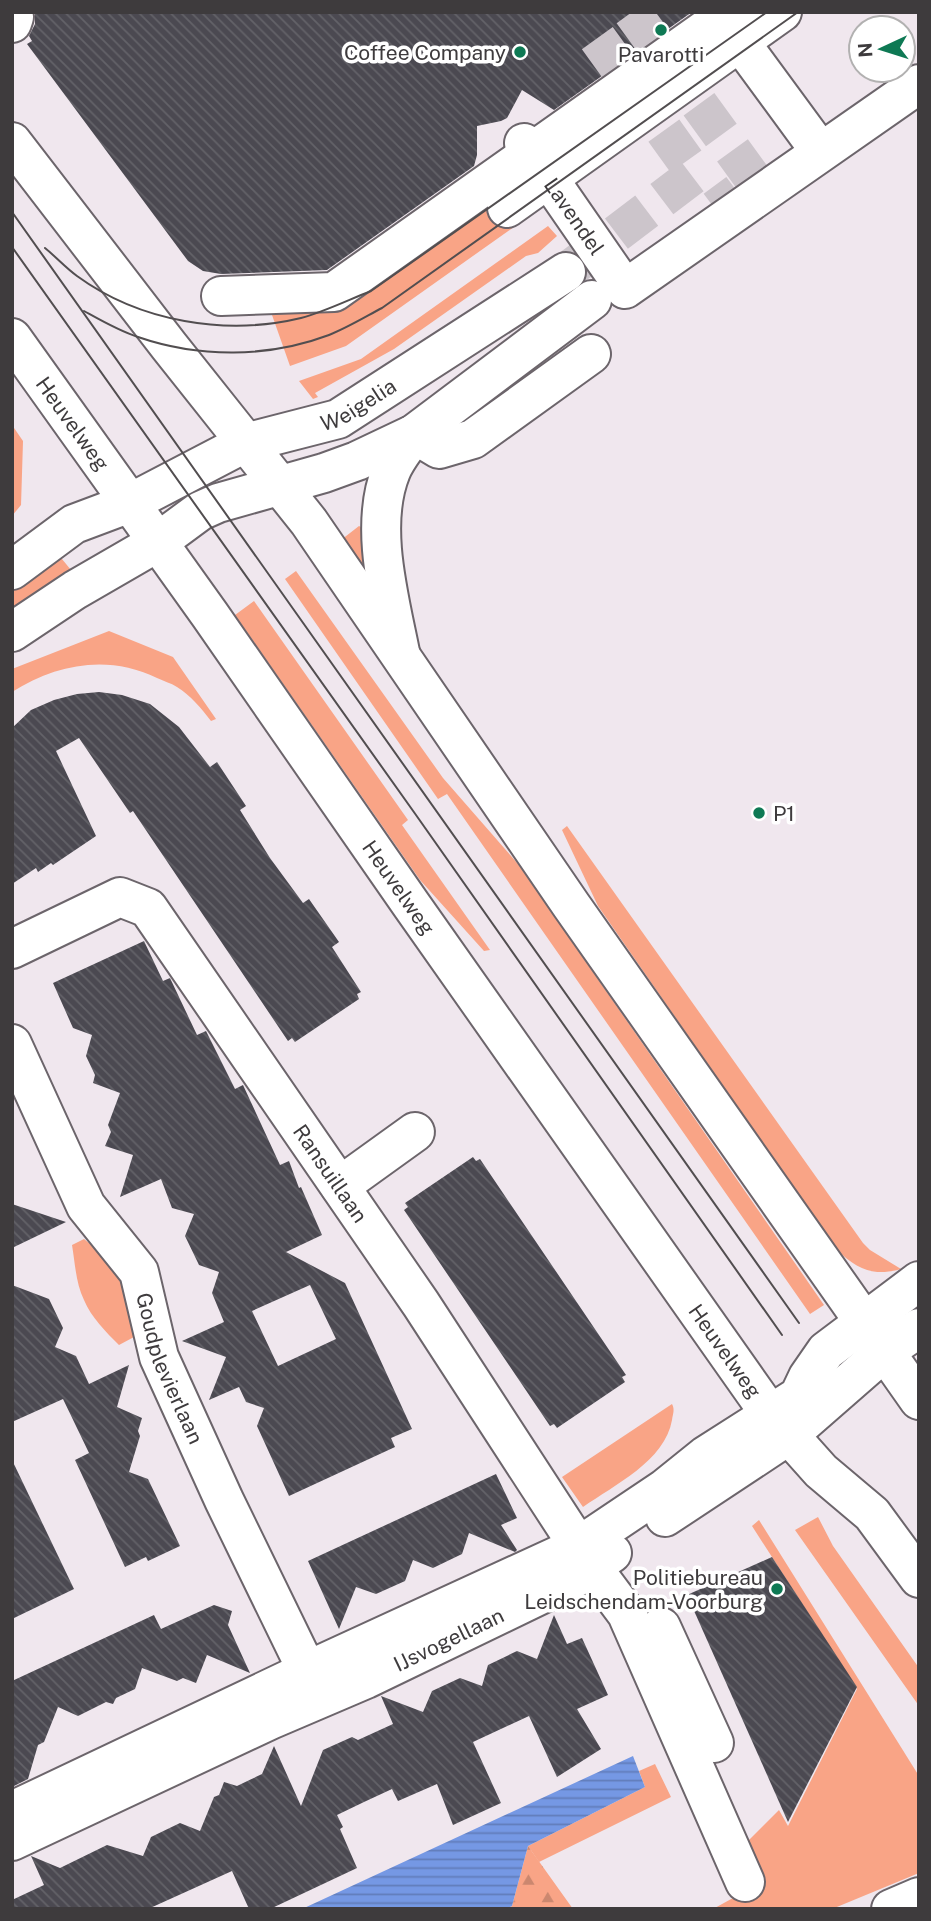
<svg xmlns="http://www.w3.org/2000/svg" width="931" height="1921" viewBox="0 0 931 1921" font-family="'Public Sans',sans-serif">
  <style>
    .grass { fill: #f9a486 }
    .forest { fill: url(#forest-firs) }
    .water { fill: url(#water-rules) }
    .building { fill: url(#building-back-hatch); fill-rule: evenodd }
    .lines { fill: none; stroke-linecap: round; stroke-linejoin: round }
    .minor-tunnel { stroke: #ccc5cb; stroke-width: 38; stroke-dasharray: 38 19; stroke-linecap: butt }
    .minor-casing { stroke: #6c656b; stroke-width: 42 }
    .major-casing { stroke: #6c656b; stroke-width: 42 }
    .minor { stroke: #fff; stroke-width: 38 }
    .major { stroke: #fff; stroke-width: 38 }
    .tram { stroke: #524e50; stroke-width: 2 }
    .poi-dot { fill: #0e7954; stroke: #fff; stroke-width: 2.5 }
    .labels { text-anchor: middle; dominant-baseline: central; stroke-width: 7; stroke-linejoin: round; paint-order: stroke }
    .poi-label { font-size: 21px; fill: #3e3b3d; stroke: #fff; text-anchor: end }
    .street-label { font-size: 21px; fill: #3e3b3d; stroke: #fff }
  </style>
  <defs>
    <pattern id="forest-firs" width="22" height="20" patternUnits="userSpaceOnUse" patternTransform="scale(1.75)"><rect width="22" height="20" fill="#f9a486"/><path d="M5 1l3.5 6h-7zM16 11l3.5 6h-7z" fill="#cb876f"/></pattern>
    <pattern id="water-rules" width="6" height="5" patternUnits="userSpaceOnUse" patternTransform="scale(1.75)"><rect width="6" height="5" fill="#7598e4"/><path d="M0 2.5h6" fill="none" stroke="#617dba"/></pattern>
    <pattern id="building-back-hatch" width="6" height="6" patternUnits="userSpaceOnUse" patternTransform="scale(1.75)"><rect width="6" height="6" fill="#4b4951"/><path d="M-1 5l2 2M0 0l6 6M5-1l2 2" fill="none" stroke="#636268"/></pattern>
  </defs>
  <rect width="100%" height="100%" fill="#f0e7ee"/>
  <g class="grass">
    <polygon points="510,187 535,212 346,346 290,366 272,315 326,302"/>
    <polygon points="548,226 557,236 538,253 526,256 394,349 315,393 318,397 313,399 299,381 361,359"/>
    <polygon points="12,425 23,441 21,505 12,516"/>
    <polygon points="359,526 368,531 374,583 341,540"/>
    <polygon points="57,553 71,570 12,610 12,584"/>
    <polygon points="296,571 443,778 518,864 824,1305 810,1314 447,794 438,799 285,579"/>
    <polygon points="254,601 408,820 402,825 490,950 484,951 420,880 235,615"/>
    <path d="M109 631 173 657 216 719 211 721C202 709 190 695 177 687 171 683 163 681 157 678 108 654 56 664 12 692V669Z"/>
    <path d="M567 826 863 1243 870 1250 901 1269C872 1277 857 1269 836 1249L598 906 562 830Z"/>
    <path d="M84 1239C121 1269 130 1291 134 1337L119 1345C106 1332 91 1317 84 1300 76 1284 75 1263 72 1245Z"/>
    <path d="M672 1404C675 1410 673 1413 672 1420 665 1461 614 1485 583 1507L562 1477Z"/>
    <polygon points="818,1517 833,1546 919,1668 919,1706 795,1530"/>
    <polygon points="759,1520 919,1776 919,1873 832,1909 713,1909 753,1887 746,1843 779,1810 788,1826 857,1689 752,1526"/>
    <polygon points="655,1764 671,1797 539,1862 528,1846 645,1787 639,1771"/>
  </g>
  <polygon class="forest" points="528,1846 573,1909 506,1909 512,1906"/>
  <polygon class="water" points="633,1756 645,1787 528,1846 512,1906 506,1909 302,1909"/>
  <g class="building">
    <polygon points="35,12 692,12 554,110 522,90 507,118 501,121 477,126 477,155 474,166 327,270 221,274 203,271 188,261 27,44 32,41 29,36 35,24"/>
    <polygon points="99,692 122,695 150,704 179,727 210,767 217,762 246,806 240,810 270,858 303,903 309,899 339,942 332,947 361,992 357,994 359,999 295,1042 292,1038 288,1041 133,811 130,813 79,738 56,751 96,836 53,865 51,863 38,872 36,868 12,884 12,728 31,710 54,700 77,694"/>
    <path d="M144 941 163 981 170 978 197 1035 206 1031 235 1089 243 1085 280 1165 289 1161 299 1188 301 1187 322 1235 286 1252 345 1283 412 1429 391 1438 395 1447 289 1496 257 1426 264 1408 246 1402 239 1387 209 1400 226 1357 182 1341 224 1322 212 1293 219 1272 199 1265 185 1236 194 1214 172 1208 161 1179 120 1197 133 1155 105 1146 111 1132 108 1125 120 1093 93 1083 95 1075 86 1056 92 1035 73 1028 53 983ZM310 1285 336 1339 278 1366 252 1311Z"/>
    <polygon points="473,1157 476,1161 480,1159 626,1375 622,1377 625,1382 557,1428 554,1424 550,1426 404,1210 408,1207 405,1203"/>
    <polygon points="12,1204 66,1222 12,1248"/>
    <polygon points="12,1285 49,1299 63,1328 55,1347 76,1356 89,1384 129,1365 117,1407 142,1418 138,1431 140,1436 129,1472 148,1479 180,1546 148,1561 146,1557 125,1567 75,1460 89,1453 63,1399 12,1422"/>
    <polygon points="12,1460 74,1589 12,1619"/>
    <polygon points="496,1474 517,1518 501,1525 517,1550 515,1552 469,1533 462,1554 433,1568 413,1560 405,1581 376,1594 356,1587 339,1629 308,1561"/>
    <polygon points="772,1557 857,1687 788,1822 687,1595"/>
    <polygon points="214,1605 232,1611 228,1625 250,1673 207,1655 196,1683 183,1678 177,1681 142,1668 135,1689 116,1698 113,1704 106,1702 78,1716 58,1707 44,1742 38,1745 28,1779 12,1787 12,1681 154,1615 161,1629"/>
    <polygon points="554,1615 567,1644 582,1638 608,1695 577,1709 601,1749 557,1777 529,1716 473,1742 501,1803 453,1825 437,1784 398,1801 392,1789 364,1802 337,1815 343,1827 340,1829 357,1868 270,1909 249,1909 232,1871 148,1909 12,1909 12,1900 44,1885 31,1856 60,1868 107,1845 143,1856 151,1837 180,1823 200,1831 214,1797 219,1795 224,1782 237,1786 262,1774 274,1746 301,1806 323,1750 352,1737 358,1740 393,1724 381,1696 423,1712 432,1691 460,1678 482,1686 488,1665 517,1651 537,1659"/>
  </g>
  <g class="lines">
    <g class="minor-tunnel">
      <polyline points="632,12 754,180 715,209"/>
      <polyline points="571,268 695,174 593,32"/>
    </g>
    <g class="minor-casing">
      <g id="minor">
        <polyline points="12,23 14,17"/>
        <polyline points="726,23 820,151"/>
        <path id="s1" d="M524 143 625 289 919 84"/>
        <polyline points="507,208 782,12"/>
        <polyline points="221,296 334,292 730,12"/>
        <polyline points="414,434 439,449 473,439 591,354"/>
        <path id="s2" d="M12 570 74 524 130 503 245 443 338 419 566 272"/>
        <polyline points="12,632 75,590 158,542 200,511 218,503 324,473 357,461 414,434 592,300"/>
        <path d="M400 652C389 597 369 525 391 471 396 458 407 446 414 434"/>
        <path id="s3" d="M12 949 120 897 148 908 421 1304 592 1567 627 1614 745 1882"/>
        <path id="s4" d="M12 1044 86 1206 139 1272 159 1357 224 1500 318 1693"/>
        <polyline points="340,1186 415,1132"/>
        <polyline points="665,1517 789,1435 884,1352 919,1328"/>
        <polyline points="661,1627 714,1743"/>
        <polyline points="12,1811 307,1671 579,1546 664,1489 705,1456 799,1396 808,1377 826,1351 919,1281"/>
        <path id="s5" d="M12 1841 270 1720 366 1679 575 1578 612 1553"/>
      </g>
    </g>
    <g class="major-casing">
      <g id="major">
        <polyline points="12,142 169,346 309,522 571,905 919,1400"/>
        <path id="s6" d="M12 338 210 615 410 903 770 1414 821 1471 872 1514 919 1578"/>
        <polyline points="891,1909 919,1897"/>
      </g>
    </g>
    <use href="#minor" class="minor"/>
    <use href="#major" class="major"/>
    <g class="tram">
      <polyline points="12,212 799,1323"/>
      <polyline points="12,247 416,815 782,1335"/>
      <path d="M45 248C56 257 66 268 77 276 140 322 226 336 301 318 324 312 348 300 371 291L767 12"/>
      <path d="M84 311C102 321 119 331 138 337 199 358 268 358 329 335 347 328 365 317 382 308L798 12"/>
    </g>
  </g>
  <g class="poi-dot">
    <circle cx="661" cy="30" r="7"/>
    <circle cx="520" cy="52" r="7"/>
    <circle cx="759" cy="813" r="7"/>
    <circle cx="777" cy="1589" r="7"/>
  </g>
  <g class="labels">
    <g class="poi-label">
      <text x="506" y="52">Coffee Company</text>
      <text x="661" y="54" text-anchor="middle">Pavarotti</text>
      <text x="773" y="813" text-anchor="start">P1</text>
      <text x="763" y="1577">Politiebureau<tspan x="763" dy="24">Leidschendam-Voorburg</tspan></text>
    </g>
    <g class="street-label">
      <text stroke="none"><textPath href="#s1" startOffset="89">Lavendel</textPath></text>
      <text stroke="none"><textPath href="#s2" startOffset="387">Weigelia</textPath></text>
      <text stroke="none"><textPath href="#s6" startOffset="105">Heuvelweg</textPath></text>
      <text stroke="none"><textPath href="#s6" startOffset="672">Heuvelweg</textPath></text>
      <text stroke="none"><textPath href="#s3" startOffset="472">Ransuillaan</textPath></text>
      <text stroke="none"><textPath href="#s6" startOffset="1239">Heuvelweg</textPath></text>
      <text stroke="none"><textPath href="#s4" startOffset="364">Goudplevierlaan</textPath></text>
      <text stroke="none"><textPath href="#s5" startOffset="481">IJsvogellaan</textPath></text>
    </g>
  </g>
  <rect width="931" height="1921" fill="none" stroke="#3e3b3d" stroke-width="28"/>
  <g transform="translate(882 49) rotate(266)"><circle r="33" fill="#ffffff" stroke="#b2b1b1" stroke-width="2"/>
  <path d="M0-5L12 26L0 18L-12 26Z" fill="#0e7954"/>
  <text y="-10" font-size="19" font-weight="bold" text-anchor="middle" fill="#3e3b3d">N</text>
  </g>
</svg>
